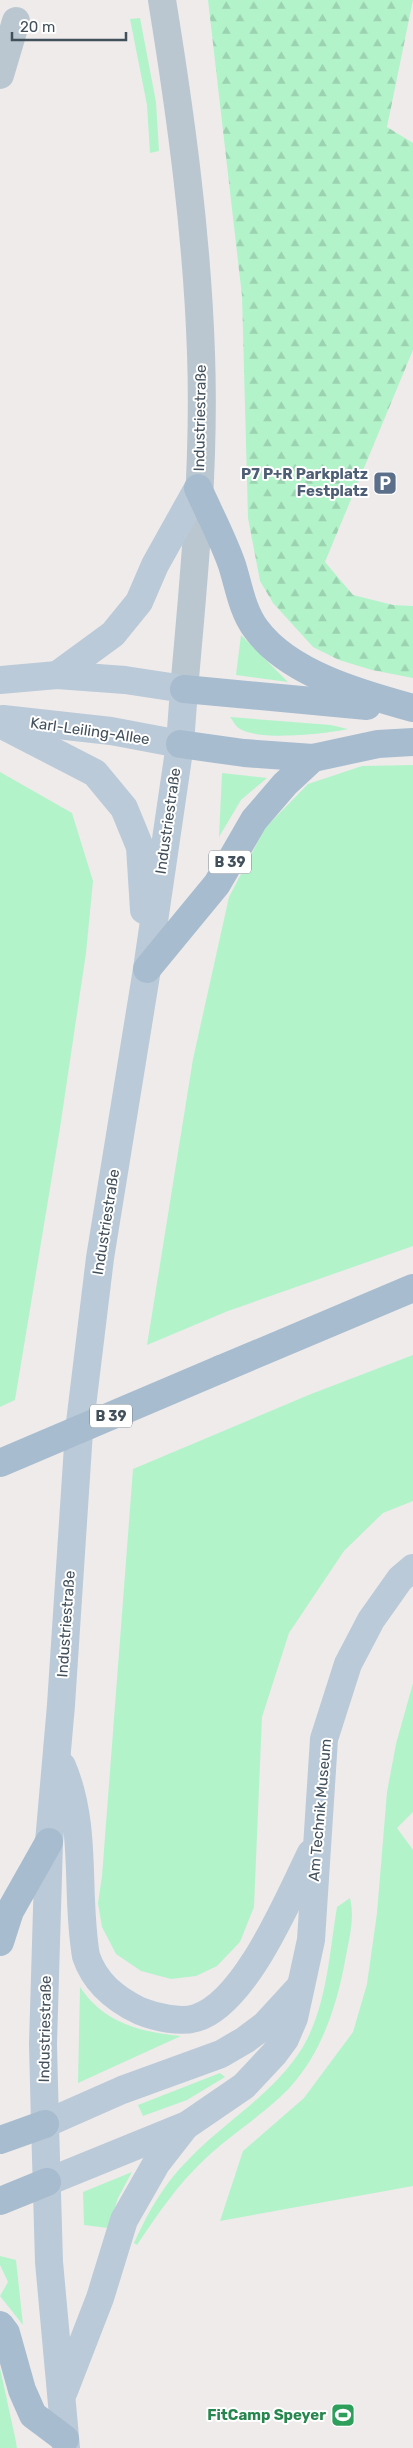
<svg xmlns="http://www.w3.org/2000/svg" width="413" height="2448" viewBox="0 0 413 2448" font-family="Rubik,sans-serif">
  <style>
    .grass { fill: #b3f3ca }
    .forest { fill: url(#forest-firs) }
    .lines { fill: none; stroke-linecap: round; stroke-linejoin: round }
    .street { stroke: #bac7d0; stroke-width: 28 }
    .secondary { stroke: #bbcad8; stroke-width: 28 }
    .primary { stroke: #a7bccf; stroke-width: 28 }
    .primary-bridge { stroke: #a7bccf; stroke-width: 28 }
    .labels { text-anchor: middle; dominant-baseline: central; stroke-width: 4; stroke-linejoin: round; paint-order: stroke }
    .shield { fill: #fff; stroke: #7b848c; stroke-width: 1 }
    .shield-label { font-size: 14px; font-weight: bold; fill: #42505b }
    .street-label { font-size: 15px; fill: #42505b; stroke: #fff }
    .service-label { font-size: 15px; font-weight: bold; fill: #4e5e75; stroke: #fff; text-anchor: end }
    .leisure-label { font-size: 15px; font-weight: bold; fill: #27864d; stroke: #fff; text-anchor: end }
  </style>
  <defs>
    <pattern id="forest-firs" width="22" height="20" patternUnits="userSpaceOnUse" patternTransform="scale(1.25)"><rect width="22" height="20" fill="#b3f3ca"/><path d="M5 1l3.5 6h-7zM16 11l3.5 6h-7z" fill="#9bd2b0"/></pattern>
  </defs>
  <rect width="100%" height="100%" fill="#efebeb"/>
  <g class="grass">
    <polygon points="140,18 156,102 159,151 150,153 147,105 130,19"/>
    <polygon points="241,635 288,682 236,675"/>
    <path d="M230 717 331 725 348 729C325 734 260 741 240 729 236 727 233 721 230 717Z"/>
    <polygon points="413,765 413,1246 228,1311 147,1345 193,1059 229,897 265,828 308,784 362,766"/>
    <polygon points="0,772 72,813 93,881 86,953 60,1128 15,1400 0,1407"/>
    <polygon points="222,773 267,778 241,800 219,837"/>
    <polygon points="413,1355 413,1501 383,1513 344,1551 289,1633 262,1717 254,1907 240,1942 217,1966 196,1976 171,1979 141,1971 116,1954 102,1927 98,1903 102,1876 133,1469 311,1394"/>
    <polygon points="413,1683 413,1812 397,1828 413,1850 413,2186 220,2221 243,2151 304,2098 353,2032 367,1984 377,1913 387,1792 396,1744"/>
    <path d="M350 1898C355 1919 349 1939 345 1961 337 2005 322 2051 292 2085 269 2111 231 2134 205 2159 178 2184 157 2215 137 2245L134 2243C148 2212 165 2182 190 2158 225 2122 271 2095 299 2053 327 2011 329 1954 337 1907Z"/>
    <path d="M80 1987C104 2023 140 2032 181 2036L78 2083Z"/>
    <polygon points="220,2073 225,2077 187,2100 143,2116 138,2105"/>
    <polygon points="132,2172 118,2198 108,2228 84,2225 83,2192"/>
    <polygon points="0,2256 16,2260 23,2325 0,2296 8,2282 0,2265"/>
    <polygon points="0,2368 15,2437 17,2448 0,2448"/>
  </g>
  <polygon class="forest" points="208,0 413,0 387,127 413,143 413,350 325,562 353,595 393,605 413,606 413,678 372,670 339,660 313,647 273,603 260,581 248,518 242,296"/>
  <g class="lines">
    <g class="street">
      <path d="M162 0C181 117 197 235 201 353 205 465 194 578 184 689"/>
      <polyline points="0,75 16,21"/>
    </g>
    <g class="secondary">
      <polyline points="57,675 113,634 139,602 155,565 198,488"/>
      <polyline points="0,680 57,675 125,680 184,689 180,744 147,969 100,1258 79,1431 61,1705 49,1842 43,2044 45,2124 49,2262 66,2448"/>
      <polyline points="3,719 111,731 180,744"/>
      <polyline points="0,724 95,773 124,808 140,847 144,910"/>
      <path d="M62 1766C88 1827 75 1893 86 1956 95 1983 115 1999 140 2011 155 2017 180 2023 196 2018 246 2003 289 1897 311 1853"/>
      <polyline points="45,2124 122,2090 221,2054 245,2040 265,2025 299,1988"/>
      <polyline points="47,2182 187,2125 244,2086 274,2054 285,2039 294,2018 311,1940 324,1739 348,1664 371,1620 400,1579 413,1568"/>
      <polyline points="64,2391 100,2298 124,2220 156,2164 184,2128"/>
    </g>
    <g class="primary">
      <path d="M198 488C209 513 223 539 232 565 239 587 242 610 256 629 289 674 362 694 413 708"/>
      <polyline points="184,689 367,706"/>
      <polyline points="180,744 244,753 313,758 378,744 413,742"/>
      <polyline points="147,969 217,884 254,820 285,784 313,758"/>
      <polyline points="221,1369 413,1288"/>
      <polyline points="0,1942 10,1911 49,1842"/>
      <polyline points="0,2140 45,2124"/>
      <polyline points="0,2201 47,2182"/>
      <polyline points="0,2325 6,2333 22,2390 33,2415 65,2439"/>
    </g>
    <polyline class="primary-bridge" points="0,1463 221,1369"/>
  </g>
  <defs>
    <g id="parking-square" transform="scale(1.25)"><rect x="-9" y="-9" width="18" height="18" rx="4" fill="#5c6f8a" stroke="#fff"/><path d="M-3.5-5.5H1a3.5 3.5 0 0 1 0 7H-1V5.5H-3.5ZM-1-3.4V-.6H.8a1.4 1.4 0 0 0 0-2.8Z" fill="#fff"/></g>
    <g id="stadium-square" transform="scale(1.25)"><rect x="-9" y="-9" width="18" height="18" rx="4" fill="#2e9e5b" stroke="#fff"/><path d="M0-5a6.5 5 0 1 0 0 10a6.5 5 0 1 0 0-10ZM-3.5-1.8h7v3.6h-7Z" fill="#fff"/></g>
  </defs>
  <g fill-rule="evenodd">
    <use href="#parking-square" x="385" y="483"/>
    <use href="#stadium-square" x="343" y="2415"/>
  </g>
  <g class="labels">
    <g class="shield">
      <rect x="209" y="850.5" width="42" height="23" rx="4"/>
      <rect x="90" y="1404.5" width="42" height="23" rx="4"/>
    </g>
    <g class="shield-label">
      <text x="230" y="862">B 39</text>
      <text x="111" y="1416">B 39</text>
    </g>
    <g class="street-label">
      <text transform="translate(200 418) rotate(-89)">Industriestraße</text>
      <text transform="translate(90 731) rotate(8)">Karl-Leiling-Allee</text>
      <text transform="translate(168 821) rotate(-82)">Industriestraße</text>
      <text transform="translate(106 1222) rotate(-81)">Industriestraße</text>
      <text transform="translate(66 1624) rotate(-86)">Industriestraße</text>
      <text transform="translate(320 1810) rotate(-85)">Am Technik Museum</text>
      <text transform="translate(45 2029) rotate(-89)">Industriestraße</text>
    </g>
    <g class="service-label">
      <text x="368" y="474">P7 P+R Parkplatz<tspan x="368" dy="17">Festplatz</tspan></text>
    </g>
    <g class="leisure-label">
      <text x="326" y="2415">FitCamp Speyer</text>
    </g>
  </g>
  <path d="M12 32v8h114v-8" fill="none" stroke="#42505b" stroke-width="2.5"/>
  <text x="20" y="32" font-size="15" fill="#42505b" stroke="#ffffff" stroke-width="4" paint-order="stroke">20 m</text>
</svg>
